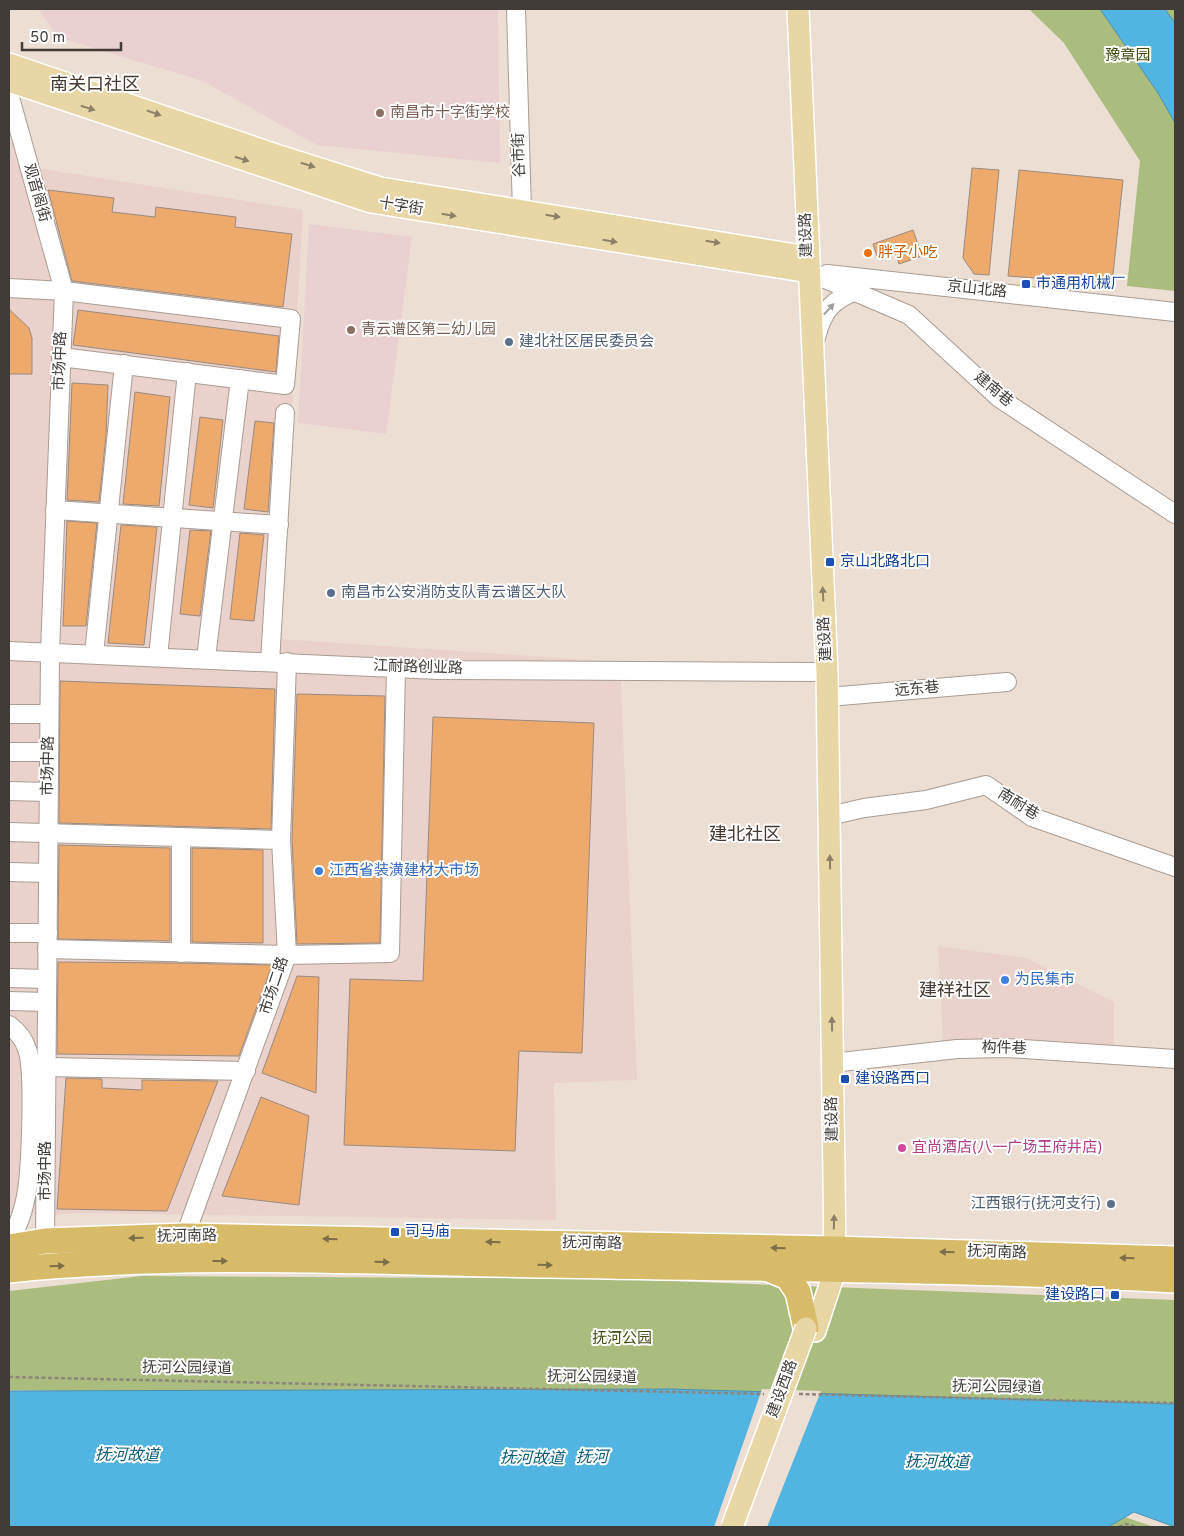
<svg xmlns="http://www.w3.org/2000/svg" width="1184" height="1536" viewBox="0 0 1184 1536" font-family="Overpass,'Noto Sans SC',sans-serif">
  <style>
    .commercial { fill: #ead1cb }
    .education { fill: #ead0d1 }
    .green { fill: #abbc7f }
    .water { fill: #52b4e1; stroke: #4d90ae }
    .pier { fill: #ecded3 }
    .building { fill: #eea96d; stroke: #988b81 }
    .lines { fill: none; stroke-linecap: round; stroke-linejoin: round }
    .minor-casing { stroke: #a99c92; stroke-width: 20 }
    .major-casing { stroke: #fff; stroke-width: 24 }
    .highway-casing { stroke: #fff; stroke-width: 28 }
    .path { stroke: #8e857d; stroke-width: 2.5; stroke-dasharray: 4 2.5; stroke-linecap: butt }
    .minor { stroke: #fff; stroke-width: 18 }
    .major { stroke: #e8d6a5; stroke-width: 21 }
    .highway { stroke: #d8bb69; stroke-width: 25 }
    .major-bridge-casing { stroke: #fff; stroke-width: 24; stroke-linecap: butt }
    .major-bridge { stroke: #e8d6a5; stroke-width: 21 }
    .oneway { fill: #8c8168 }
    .oneway2 { fill: #a09d9a }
    .oneway3 { fill: #7d6e4a }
    .education-dot { fill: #8d6e63; stroke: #fff; stroke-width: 2 }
    .food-dot { fill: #e8710a; stroke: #fff; stroke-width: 2 }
    .transit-dot { fill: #1a4fb4; stroke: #fff; stroke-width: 2 }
    .service-dot { fill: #5c6f8a; stroke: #fff; stroke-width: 2 }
    .shop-dot { fill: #3f7fe0; stroke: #fff; stroke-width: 2 }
    .hotel-dot { fill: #d1479c; stroke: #fff; stroke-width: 2 }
    .labels { text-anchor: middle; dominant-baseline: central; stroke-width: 4; stroke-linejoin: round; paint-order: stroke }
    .park-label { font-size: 15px; fill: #3f4c0e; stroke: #fff }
    .education-label { font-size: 15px; fill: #785e54; stroke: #fff; text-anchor: start }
    .street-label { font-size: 15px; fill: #403b36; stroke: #fff }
    .food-label { font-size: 15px; fill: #c56008; stroke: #fff; text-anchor: start }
    .transit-label { font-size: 15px; fill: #164399; stroke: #fff; text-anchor: start }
    .service-label { font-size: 15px; fill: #4e5e75; stroke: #fff; text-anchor: start }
    .shop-label { font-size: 15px; fill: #366cbe; stroke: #fff; text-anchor: start }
    .hotel-label { font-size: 15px; fill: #b23c85; stroke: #fff; text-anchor: start }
    .water-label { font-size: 16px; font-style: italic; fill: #0a5b79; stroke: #fff }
    .quarter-label { font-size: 18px; fill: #443930; stroke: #fff }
  </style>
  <rect width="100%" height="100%" fill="#ecded3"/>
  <g class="commercial">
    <polygon points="9,143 12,143 17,165 303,210 279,639 620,662 637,1080 554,1083 556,1220 76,1213 9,1217"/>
    <polygon points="938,946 1026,958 1114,1002 1114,1049 943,1044"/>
  </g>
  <g class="education">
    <polygon points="39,9 498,9 500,163 317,145 203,81 57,37"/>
    <polygon points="309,224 412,237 386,434 298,423"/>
  </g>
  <g class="green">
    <polygon points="1029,9 1175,9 1175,291 1127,286 1140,161 1064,43"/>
    <polygon points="142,1276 618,1279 1175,1300 1175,1407 9,1390 9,1291"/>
    <polygon points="1116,1514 1154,1527 1094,1527"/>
  </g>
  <g class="water">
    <polygon points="1100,9 1165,9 1175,23 1175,123 1158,93"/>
    <polygon points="670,1389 1175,1404 1175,1527 1134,1512 1108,1527 9,1527 9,1391"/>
  </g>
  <polygon class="pier" points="762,1389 821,1391 767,1527 714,1527"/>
  <g class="building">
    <polygon points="972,168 999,170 989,275 974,274 963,258"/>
    <polygon points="1019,170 1123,180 1112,284 1008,276"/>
    <polygon points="48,190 114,198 112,212 155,217 156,207 236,217 235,227 292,234 283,307 72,281"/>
    <polygon points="913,230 922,256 899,264 895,253 878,259 873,244"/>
    <polygon points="9,309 29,328 32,338 32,374 9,374"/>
    <polygon points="78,310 279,336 276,372 73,345"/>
    <polygon points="72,383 108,385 106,436 99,502 67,500"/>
    <polygon points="135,392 170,397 159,506 123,504"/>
    <polygon points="200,417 223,420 213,508 189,505"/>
    <polygon points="255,421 274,423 268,512 244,509"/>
    <polygon points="67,521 97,523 86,626 63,626"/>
    <polygon points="121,525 157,527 144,645 108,643"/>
    <polygon points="190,530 211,531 200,616 180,614"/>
    <polygon points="240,533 264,535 254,621 230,619"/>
    <polygon points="60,681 275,689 271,829 59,823"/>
    <polygon points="297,694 385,696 380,943 297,944 292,840"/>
    <polygon points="433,717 594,723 582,1053 519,1051 515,1151 344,1145 350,979 423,981"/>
    <polygon points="59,845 170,848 170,941 58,939"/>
    <polygon points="192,848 263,850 263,943 192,942"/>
    <polygon points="58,962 177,963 272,965 239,1056 57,1054"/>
    <polygon points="297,976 319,977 316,1093 262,1073"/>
    <polygon points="66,1078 102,1079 102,1088 142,1090 142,1080 218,1081 167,1211 57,1209"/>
    <polygon points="261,1097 309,1116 299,1205 222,1196"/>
  </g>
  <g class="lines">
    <g class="minor-casing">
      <g id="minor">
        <polyline points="516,9 522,211"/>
        <polyline points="9,94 64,291 50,652 45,1241"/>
        <polyline points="809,272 909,315 999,398 1175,514"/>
        <polyline points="827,274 1175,312"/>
        <polyline points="9,288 64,291 291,319 285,385 61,357"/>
        <path d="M816 338C823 309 833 299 861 289"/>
        <polyline points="55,510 279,525"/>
        <polyline points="9,651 439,670 827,672"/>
        <polyline points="94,654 124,364"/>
        <polyline points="158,657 187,372"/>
        <polyline points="206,658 240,379"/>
        <polyline points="270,662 285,413"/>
        <polyline points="828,697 1007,682"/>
        <polyline points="9,714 49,714"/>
        <polyline points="9,752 49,752"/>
        <polyline points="9,791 48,792"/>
        <polyline points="829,816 864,808 926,800 986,785 1032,817 1175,867"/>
        <polyline points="9,832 281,840"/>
        <polyline points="9,872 48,873"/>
        <polyline points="9,933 48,933"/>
        <polyline points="47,949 287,955 390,953 396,668"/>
        <polyline points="181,953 181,837"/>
        <polyline points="9,978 47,979"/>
        <polyline points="9,1001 47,1002"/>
        <path d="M9 1025C17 1031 24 1039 27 1049 35 1071 31 1176 25 1201 22 1216 16 1230 9 1244"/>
        <polyline points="832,1063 957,1049 1007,1048 1175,1059"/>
        <polyline points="47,1067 246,1071"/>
        <polyline points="185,1236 287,955 281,840 287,662"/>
      </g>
    </g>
    <g class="major-casing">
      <g id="major">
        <polyline points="798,9 827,672 834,1175 835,1270 815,1331"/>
        <polyline points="9,64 276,155 380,188 808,257"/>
        <polyline points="9,81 371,202 809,272"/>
      </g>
    </g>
    <g class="highway-casing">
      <g id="highway">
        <polyline points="9,1247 45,1241 185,1236 833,1249 1175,1259"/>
        <polyline points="769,1269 788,1277 798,1292 806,1328"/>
        <path d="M9 1270C187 1252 369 1262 548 1265 757 1269 966 1269 1175 1280"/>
      </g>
    </g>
    <g class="path">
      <polyline points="9,1377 764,1394"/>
      <polyline points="799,1394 1175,1403"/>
      <polyline points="1119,1527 1126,1524 1136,1527"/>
    </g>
    <use href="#minor" class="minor"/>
    <use href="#major" class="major"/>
    <use href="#highway" class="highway"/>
    <g class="major-bridge-casing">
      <polyline id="major-bridge" points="732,1527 806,1328"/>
    </g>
    <use href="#major-bridge" class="major-bridge"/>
  </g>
  <defs><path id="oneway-solid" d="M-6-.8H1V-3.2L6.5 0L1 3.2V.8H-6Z" transform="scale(1.25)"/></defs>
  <g class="oneway">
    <use href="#oneway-solid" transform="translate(88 108) rotate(18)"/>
    <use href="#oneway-solid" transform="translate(154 113) rotate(19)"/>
    <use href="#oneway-solid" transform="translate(242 159) rotate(18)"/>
    <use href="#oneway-solid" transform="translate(308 165) rotate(17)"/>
    <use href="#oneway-solid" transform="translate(449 215) rotate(9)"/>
    <use href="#oneway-solid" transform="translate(553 216) rotate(9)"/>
    <use href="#oneway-solid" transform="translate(610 241) rotate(9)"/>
    <use href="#oneway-solid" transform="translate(713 242) rotate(9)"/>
    <use href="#oneway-solid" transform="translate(823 594) rotate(-93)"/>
    <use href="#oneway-solid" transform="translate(830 862) rotate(-91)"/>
    <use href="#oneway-solid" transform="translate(832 1024) rotate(-91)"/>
    <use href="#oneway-solid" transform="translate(834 1222) rotate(-89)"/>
  </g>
  <use class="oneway2" href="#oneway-solid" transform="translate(829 309) rotate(-47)"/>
  <g class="oneway3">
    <use href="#oneway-solid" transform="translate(136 1238) rotate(178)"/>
    <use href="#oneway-solid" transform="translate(330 1239) rotate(-179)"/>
    <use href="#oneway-solid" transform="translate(493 1242) rotate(-179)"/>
    <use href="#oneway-solid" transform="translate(778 1248) rotate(-179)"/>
    <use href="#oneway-solid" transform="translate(947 1252) rotate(-179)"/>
    <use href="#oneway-solid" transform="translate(1127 1258) rotate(-178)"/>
    <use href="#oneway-solid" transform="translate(220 1261)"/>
    <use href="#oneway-solid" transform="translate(382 1262) rotate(1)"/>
    <use href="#oneway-solid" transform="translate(545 1265) rotate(1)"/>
    <use href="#oneway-solid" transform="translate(57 1266) rotate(-2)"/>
  </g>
  <g class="education-dot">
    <circle cx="380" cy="113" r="5"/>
    <circle cx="351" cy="330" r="5"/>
  </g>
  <circle class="food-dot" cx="868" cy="253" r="5"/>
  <g class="transit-dot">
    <rect x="1021" y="279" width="10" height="10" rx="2.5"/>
    <rect x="825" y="557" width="10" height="10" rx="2.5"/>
    <rect x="840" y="1074" width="10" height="10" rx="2.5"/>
    <rect x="390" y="1227" width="10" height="10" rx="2.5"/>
    <rect x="1110" y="1290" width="10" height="10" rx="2.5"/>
  </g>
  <g class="service-dot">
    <circle cx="509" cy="342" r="5"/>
    <circle cx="331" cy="593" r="5"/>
    <circle cx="1111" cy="1204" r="5"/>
  </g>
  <g class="shop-dot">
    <circle cx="319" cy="871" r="5"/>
    <circle cx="1005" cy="980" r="5"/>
  </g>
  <circle class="hotel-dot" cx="902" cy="1148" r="5"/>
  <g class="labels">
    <g class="park-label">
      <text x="1128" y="56">豫章园</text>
      <text x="622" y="1339">抚河公园</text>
    </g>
    <g class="education-label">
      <text x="390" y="113">南昌市十字街学校</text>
      <text x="361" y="330">青云谱区第二幼儿园</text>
    </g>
    <g class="street-label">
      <text transform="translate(520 155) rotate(-92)">谷市街</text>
      <text transform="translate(36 193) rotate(74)">观音阁街</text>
      <text transform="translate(401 207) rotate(9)">十字街</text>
      <text transform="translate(807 235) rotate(-92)">建设路</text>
      <text transform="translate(977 290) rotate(6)">京山北路</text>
      <text transform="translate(61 361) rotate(-88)">市场中路</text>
      <text transform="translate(993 390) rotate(40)">建南巷</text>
      <text transform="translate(826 639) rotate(-93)">建设路</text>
      <text transform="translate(418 668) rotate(2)">江耐路·创业路</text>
      <text transform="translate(917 690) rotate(-5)">远东巷</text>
      <text transform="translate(49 766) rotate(-89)">市场中路</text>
      <text transform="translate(1018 805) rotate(32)">南耐巷</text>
      <text transform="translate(275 986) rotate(-72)">市场二路</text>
      <text transform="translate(1004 1049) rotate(1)">构件巷</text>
      <text transform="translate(833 1119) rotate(-91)">建设路</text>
      <text transform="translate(46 1171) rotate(-90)">市场中路</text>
      <text transform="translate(187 1237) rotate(-1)">抚河南路</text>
      <text transform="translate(592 1244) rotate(1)">抚河南路</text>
      <text transform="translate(997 1253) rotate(2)">抚河南路</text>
      <text transform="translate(187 1369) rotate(1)">抚河公园绿道</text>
      <text transform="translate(592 1378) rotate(1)">抚河公园绿道</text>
      <text transform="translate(997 1388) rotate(1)">抚河公园绿道</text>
      <text transform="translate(783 1389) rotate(-70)">建设西路</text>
    </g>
    <g class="food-label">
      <text x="878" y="253">胖子小吃</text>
    </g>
    <g class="transit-label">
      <text x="1036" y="284">市通用机械厂</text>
      <text x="840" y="562">京山北路北口</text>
      <text x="855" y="1079">建设路西口</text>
      <text x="405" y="1232">司马庙</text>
      <text x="1105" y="1295" text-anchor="end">建设路口</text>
    </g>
    <g class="service-label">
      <text x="519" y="342">建北社区居民委员会</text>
      <text x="341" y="593">南昌市公安消防支队青云谱区大队</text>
      <text x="1101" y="1204" text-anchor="end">江西银行(抚河支行)</text>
    </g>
    <g class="shop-label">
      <text x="329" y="871">江西省装潢建材大市场</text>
      <text x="1015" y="980">为民集市</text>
    </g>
    <g class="hotel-label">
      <text x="912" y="1148">宜尚酒店(八一广场王府井店)</text>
    </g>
    <g class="water-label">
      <text transform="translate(127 1456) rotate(1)">抚河故道</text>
      <text x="592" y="1458">抚河</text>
      <text transform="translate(532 1459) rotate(1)">抚河故道</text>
      <text transform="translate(937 1463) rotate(1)">抚河故道</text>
    </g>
    <g class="quarter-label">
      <text x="95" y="85">南关口社区</text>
      <text x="745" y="835">建北社区</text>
      <text x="955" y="991">建祥社区</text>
    </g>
  </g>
  <rect width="1184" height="1536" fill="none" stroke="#403b36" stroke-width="20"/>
  <path d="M22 42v8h99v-8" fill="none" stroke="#403b36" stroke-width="2.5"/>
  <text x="30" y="42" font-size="15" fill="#403b36" stroke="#ffffff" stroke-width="4" paint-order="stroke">50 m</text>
</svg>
